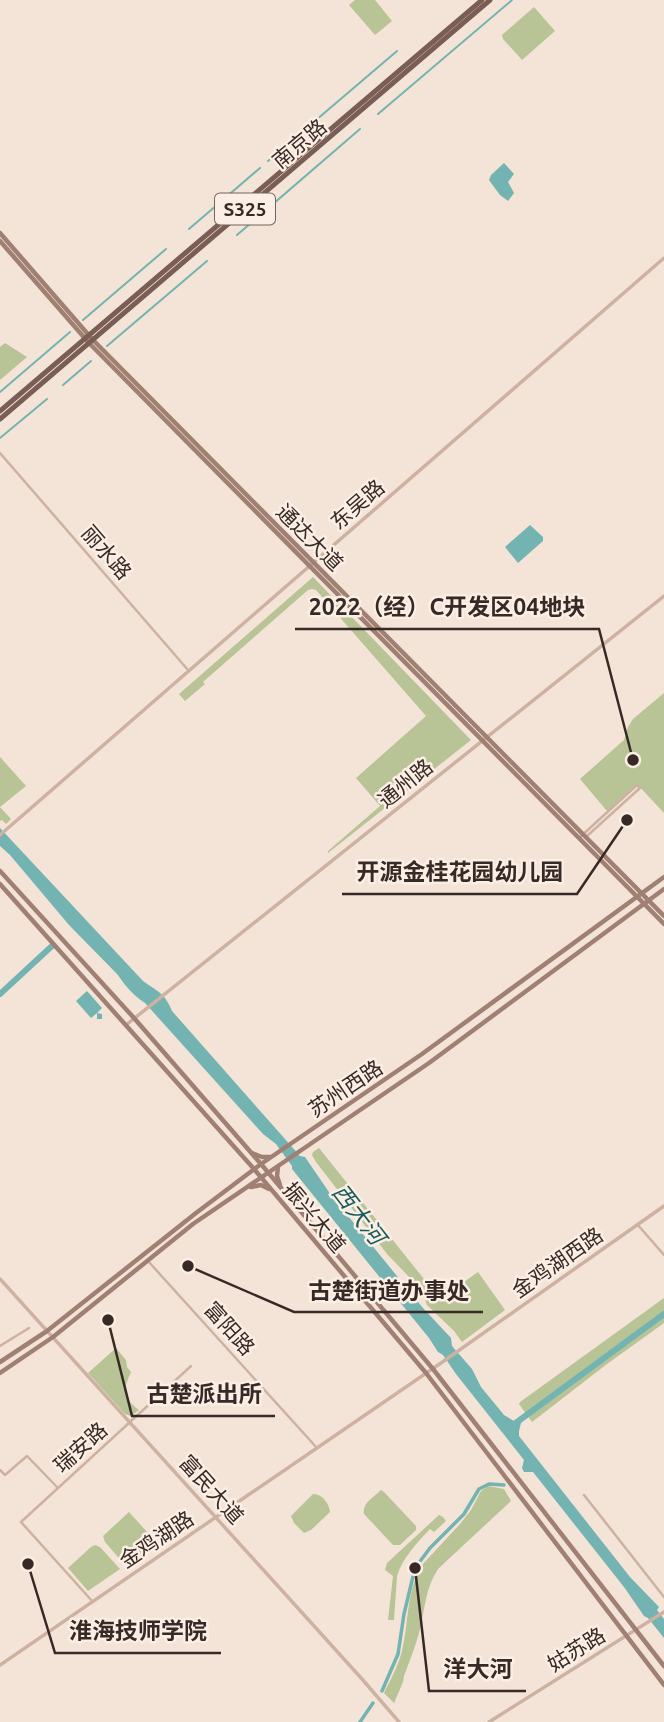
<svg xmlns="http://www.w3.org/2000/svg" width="664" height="1722" viewBox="0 0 664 1722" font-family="Ubuntu,'Noto Sans SC',sans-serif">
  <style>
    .green { fill: #b8c496 }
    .water { fill: #73b3b1 }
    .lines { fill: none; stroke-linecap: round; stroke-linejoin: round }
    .stream { stroke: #73b3b1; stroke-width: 2 }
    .canal { stroke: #73b3b1; stroke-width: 3.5 }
    .river { stroke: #73b3b1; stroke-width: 6 }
    .minor { stroke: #cdb2a2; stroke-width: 2.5 }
    .tertiary { stroke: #cdb2a2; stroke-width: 3.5 }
    .secondary { stroke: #a08073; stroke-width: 4.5 }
    .primary { stroke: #7a5e55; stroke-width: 5 }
    .labels { text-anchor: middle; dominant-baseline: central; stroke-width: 5; stroke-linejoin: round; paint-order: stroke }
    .shield { fill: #fbeee4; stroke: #72645e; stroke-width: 2 }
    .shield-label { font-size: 19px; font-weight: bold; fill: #372925 }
    .street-label { font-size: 21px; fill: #372925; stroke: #fbeee4 }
    .water-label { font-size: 23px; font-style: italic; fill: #175c5b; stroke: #fbeee4 }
    .leader { fill: none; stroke: #372925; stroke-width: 2.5 }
    .callout-dot { fill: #372925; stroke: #fbeee4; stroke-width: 2.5 }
    .callout-label { font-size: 23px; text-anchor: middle; font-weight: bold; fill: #372925; stroke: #fbeee4; stroke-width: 5; stroke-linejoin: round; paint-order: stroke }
  </style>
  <rect width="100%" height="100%" fill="#f4e4d7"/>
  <g class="green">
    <polygon points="355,0 375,0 392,21 375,35 349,5"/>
    <polygon points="534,7 555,31 522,60 503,39 502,35"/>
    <polygon points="5,343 27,357 0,380 0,347"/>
    <polygon points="313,577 471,740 328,853 328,851 380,806 356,778 426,716 316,590 312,589 308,590 203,682 205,684 185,701 179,694"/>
    <polygon points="664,693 664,813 637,784 607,811 580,779 624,740 628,727 633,719"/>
    <polygon points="0,757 26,786 0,807 11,819 6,824 2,820 0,821"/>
    <polygon points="319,1148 440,1299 478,1272 505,1310 462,1342 454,1331 427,1305 423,1294 414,1282 387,1254 316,1162 312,1155 313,1152"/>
    <polygon points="664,1298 664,1323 607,1364 532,1422 519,1404 520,1402"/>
    <path d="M116 1348 126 1360 127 1367 131 1372C123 1390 122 1397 139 1410L131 1416 125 1414 88 1373Z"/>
    <path d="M488 1486 504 1489 511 1501 439 1568C425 1587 425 1611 419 1633 415 1648 409 1662 404 1676L403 1682 394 1703 384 1693C391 1679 398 1666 402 1651 409 1623 406 1591 422 1565L460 1524 471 1510 481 1491Z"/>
    <path d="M381 1490 384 1492 416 1526V1530L400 1545H393L364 1514C362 1503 374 1497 381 1490Z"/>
    <path d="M313 1494C322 1494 329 1503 330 1512L311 1530 304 1533 294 1523 291 1516Z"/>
    <polygon points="129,1512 158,1544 137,1559 129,1560 124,1564 105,1542 103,1536"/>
    <path d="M439 1515 443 1517 446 1521 434 1532 430 1529C417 1543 403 1557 397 1576L394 1620H388L393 1576 385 1570 387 1563Z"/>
    <polygon points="95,1545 100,1547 120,1569 88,1591 68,1568 91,1547"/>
  </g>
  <g class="water">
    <polygon points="504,163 514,174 508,182 514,193 508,201 500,195 489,180 491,175"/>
    <polygon points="530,525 543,537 543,541 518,563 505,547"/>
    <path d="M0 828 143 981C157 991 165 993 172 1011L300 1156 305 1157 331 1195 423 1308 451 1338 452 1346 472 1369 481 1387 504 1415 514 1421 517 1420 521 1423 519 1431V1436L630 1577 659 1607 657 1610 664 1619V1638L648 1618 644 1616 624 1587 533 1472H524L522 1468 524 1460 456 1374 443 1355 438 1352 429 1338 292 1169V1166L276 1144 263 1134 145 1003C134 996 125 986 118 975L69 925 10 855 0 846Z"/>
    <polygon points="87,991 102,1008 97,1013 102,1014 102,1019 97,1019 97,1013 91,1018 76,1001"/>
  </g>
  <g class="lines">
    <g class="stream">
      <polyline points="378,114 512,0"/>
      <polyline points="268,161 397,51"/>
      <polyline points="189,229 260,168"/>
      <polyline points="237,235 360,129"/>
      <polyline points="83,320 166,249"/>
      <polyline points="107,346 207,261"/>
      <polyline points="63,385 91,361"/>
      <polyline points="0,392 70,332"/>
      <polyline points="0,438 47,399"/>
    </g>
    <g class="canal">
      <polyline points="382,1691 398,1654 404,1614 415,1568 430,1548 464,1514 479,1489 489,1484 504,1485"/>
      <polyline points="360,1722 373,1703"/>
    </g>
    <g class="river">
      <polyline points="0,994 53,945"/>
      <polyline points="513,1425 664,1314"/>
    </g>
    <g class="minor">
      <polyline points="0,453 188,670"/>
      <polyline points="579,838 637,785 640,788 587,836"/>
      <polyline points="637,1224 664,1255"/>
      <polyline points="148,1261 317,1448"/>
      <polyline points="0,1346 29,1328"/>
      <polyline points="0,1470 5,1475 27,1456 57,1487"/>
      <polyline points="584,1495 664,1597"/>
      <polyline points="93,1602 21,1522 191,1366"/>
    </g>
    <g class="tertiary">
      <polyline points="0,835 664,258"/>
      <polyline points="126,1025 664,596"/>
      <polyline points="0,1279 362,1679 399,1722"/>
      <polyline points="0,1665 441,1363 664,1206"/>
      <polyline points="489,1722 664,1612"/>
    </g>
    <g class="secondary">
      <polyline points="0,233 93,340 664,916"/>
      <polyline points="0,241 89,343 664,924"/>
      <polyline points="0,871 134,1018 261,1164 433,1369 664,1666"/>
      <polyline points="0,884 254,1169 426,1373 664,1685"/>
      <polyline points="252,1153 262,1157 270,1157"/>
      <polyline points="278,1167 277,1176 280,1185"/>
      <polyline points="251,1187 261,1185 269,1189"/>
      <polyline points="0,1362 47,1331 196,1213 261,1164 422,1054 664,877"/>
      <polyline points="0,1373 53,1337 193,1224 429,1063 664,889"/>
    </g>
    <g class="primary">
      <polyline points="0,411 482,0"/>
      <polyline points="0,419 490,0"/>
    </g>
  </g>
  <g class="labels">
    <rect class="shield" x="215" y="193.5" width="60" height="31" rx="5"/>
    <g class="shield-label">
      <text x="245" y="209">S325</text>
    </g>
    <g class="street-label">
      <text transform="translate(299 143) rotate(-40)">南京路</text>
      <text transform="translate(357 504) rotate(-41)">东吴路</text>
      <text transform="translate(310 537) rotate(45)">通达大道</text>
      <text transform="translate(107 552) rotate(49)">丽水路</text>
      <text transform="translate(405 783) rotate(-39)">通州路</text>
      <text transform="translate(345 1088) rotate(-34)">苏州西路</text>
      <text transform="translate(315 1217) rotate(50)">振兴大道</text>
      <text transform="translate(557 1262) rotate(-35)">金鸡湖西路</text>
      <text transform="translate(230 1328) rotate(48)">富阳路</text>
      <text transform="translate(80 1447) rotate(-42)">瑞安路</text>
      <text transform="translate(212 1489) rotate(48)">富民大道</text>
      <text transform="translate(156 1539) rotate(-34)">金鸡湖路</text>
      <text transform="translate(576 1649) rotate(-32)">姑苏路</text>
    </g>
    <g class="water-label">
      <text transform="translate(359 1214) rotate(52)">西大河</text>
    </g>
  </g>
  <path class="leader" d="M633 760L599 629H295M627 820L577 894H342M188 1266L294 1312H483M108 1320L132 1416H275M28 1564L55 1653H221M415 1568L429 1691H526"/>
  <g class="callout-dot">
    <circle cx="633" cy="760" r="7"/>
    <circle cx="627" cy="820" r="7"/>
    <circle cx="188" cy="1266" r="7"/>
    <circle cx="108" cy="1320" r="7"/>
    <circle cx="28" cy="1564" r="7"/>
    <circle cx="415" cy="1568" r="7"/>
  </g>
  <g class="callout-label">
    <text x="447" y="615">2022（经）C开发区04地块</text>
    <text x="460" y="880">开源金桂花园幼儿园</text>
    <text x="389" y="1299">古楚街道办事处</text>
    <text x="204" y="1402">古楚派出所</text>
    <text x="138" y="1639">淮海技师学院</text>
    <text x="478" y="1677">洋大河</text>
  </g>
</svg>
